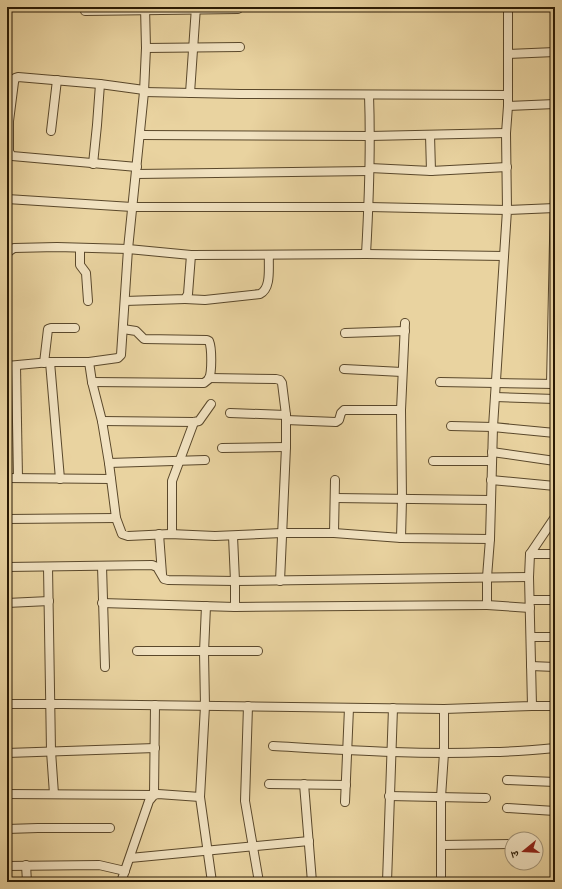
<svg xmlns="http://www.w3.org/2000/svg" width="562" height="889" viewBox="0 0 562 889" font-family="'Sorts Mill Goudy','Noto Serif Devanagari',serif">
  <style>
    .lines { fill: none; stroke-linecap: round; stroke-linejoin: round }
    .street-casing { stroke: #5a482b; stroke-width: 10 }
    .street { stroke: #f1e2c1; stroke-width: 8 }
  </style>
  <rect width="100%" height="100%" fill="#e9d3a0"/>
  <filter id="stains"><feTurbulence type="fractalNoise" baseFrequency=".005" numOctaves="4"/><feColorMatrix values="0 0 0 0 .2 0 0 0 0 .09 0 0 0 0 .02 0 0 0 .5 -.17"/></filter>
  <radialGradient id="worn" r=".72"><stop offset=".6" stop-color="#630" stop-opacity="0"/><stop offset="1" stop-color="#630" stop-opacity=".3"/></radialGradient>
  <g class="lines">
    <g class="street-casing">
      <g id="street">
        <polyline points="85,11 238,9"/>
        <polyline points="146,48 240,47"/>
        <polyline points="508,54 555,52"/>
        <polyline points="144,92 240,94 508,95"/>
        <polyline points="190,93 196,7"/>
        <polyline points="508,106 555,104"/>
        <polyline points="51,131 57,80"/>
        <polyline points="140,135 370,136 506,133"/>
        <polyline points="430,135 431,171"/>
        <polyline points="93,164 97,125 100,84"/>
        <polyline points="137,167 12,156 9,152 9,121 14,82 15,78 18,77 100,84 144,90"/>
        <polyline points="370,168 431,171 507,167"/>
        <polyline points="136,174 369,171"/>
        <polyline points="7,199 132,207 369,207 507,210 506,133 508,106 508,7"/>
        <polyline points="80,248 80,265 86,273 88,301"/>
        <path d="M366 254C369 201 371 148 369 95"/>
        <polyline points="7,256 8,252 14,248 57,247 128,249 191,255 366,254 504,256"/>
        <path d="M185 299 205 300 260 294C272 288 268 266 269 255"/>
        <polyline points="125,301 185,299 188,294 191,255"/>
        <polyline points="345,333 405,331"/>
        <polyline points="50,362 60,479"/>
        <polyline points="89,362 92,382 102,421 109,463 116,518 122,534 128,536 170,534 215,536 282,533 334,533 401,538 490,539"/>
        <polyline points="44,363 48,329 51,328 75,328"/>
        <polyline points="7,366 50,362 89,362 118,358 121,355 128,249 144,92 146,48 145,7"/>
        <polyline points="16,366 18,478"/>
        <polyline points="344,369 402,372"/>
        <polyline points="209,378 276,379 280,380 282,383 286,415 286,447 280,581"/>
        <path d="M92 382 204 383 209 379C212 372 212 348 209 341L207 340 144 339 136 331 123 329"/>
        <polyline points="440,382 555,384"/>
        <polyline points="551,384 555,194"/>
        <polyline points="495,397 555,399"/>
        <polyline points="230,413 286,415"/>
        <polyline points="286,420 336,422 339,420 341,413 344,410 401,410"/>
        <polyline points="102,421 194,422 199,421 211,404"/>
        <polyline points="451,426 493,427 555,433"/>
        <polyline points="222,448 286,447"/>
        <polyline points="492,452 555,461"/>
        <polyline points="433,461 492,461"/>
        <polyline points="109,463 205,460"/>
        <polyline points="7,478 111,479"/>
        <polyline points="491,480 555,486"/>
        <polyline points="335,498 490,500"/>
        <polyline points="7,519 116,518"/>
        <polyline points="334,533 335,480"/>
        <polyline points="159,534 162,574"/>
        <polyline points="172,534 172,481 194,422"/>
        <polyline points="233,536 235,581 235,607"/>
        <polyline points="401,538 402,499 401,410 405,323"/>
        <polyline points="530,554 555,554"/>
        <polyline points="102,566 105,667"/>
        <polyline points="7,567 152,565 157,567 164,579 168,580 235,581 529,577"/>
        <polyline points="48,567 51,751 54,794"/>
        <polyline points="531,600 555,600"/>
        <polyline points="7,603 49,601"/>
        <polyline points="102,603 235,607 487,605 487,577 490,539 493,427 507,210 555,208"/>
        <polyline points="487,605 530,608"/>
        <polyline points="206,606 204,652 205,706 200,797 212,882"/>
        <polyline points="531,637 555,637"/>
        <polyline points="137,651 258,651"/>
        <polyline points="531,666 555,667"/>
        <polyline points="7,704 63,704 444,709 532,706 529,577 530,554 555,517"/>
        <polyline points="248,706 245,801 259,882"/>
        <polyline points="532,706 555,706"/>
        <path d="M273 746C345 750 419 755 491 752 513 752 534 750 555 748"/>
        <polyline points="7,753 155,748"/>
        <polyline points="507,780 555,782"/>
        <polyline points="269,784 346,785"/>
        <polyline points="304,784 312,882"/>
        <polyline points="7,794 154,795 155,705"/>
        <polyline points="389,796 486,798"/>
        <polyline points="345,802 349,708"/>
        <polyline points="507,808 555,811"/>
        <polyline points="7,829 38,828 110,828"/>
        <polyline points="442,845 512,844"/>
        <polyline points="130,858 309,841"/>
        <polyline points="26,865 27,882"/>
        <polyline points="7,866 99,865 125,871"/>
        <polyline points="121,882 149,801 154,795 158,794 200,797"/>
        <polyline points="387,882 393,708"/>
        <polyline points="441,882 441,797 444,753 444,709"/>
      </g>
    </g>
    <use href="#street" class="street"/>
  </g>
  <rect width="562" height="889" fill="none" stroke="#e9d3a0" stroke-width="24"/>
  <rect x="8" y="8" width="546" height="873" fill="none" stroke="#2a1a04" stroke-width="2"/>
  <rect x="12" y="12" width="538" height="865" fill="none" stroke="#2a1a04"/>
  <g transform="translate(524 851) rotate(252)"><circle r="19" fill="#f1e2c1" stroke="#a19275"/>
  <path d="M0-3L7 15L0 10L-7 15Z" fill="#8f2418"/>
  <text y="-6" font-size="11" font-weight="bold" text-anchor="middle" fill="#2a1a04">उ</text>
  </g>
  <rect width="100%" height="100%" filter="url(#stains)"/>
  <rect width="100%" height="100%" fill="url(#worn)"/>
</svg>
